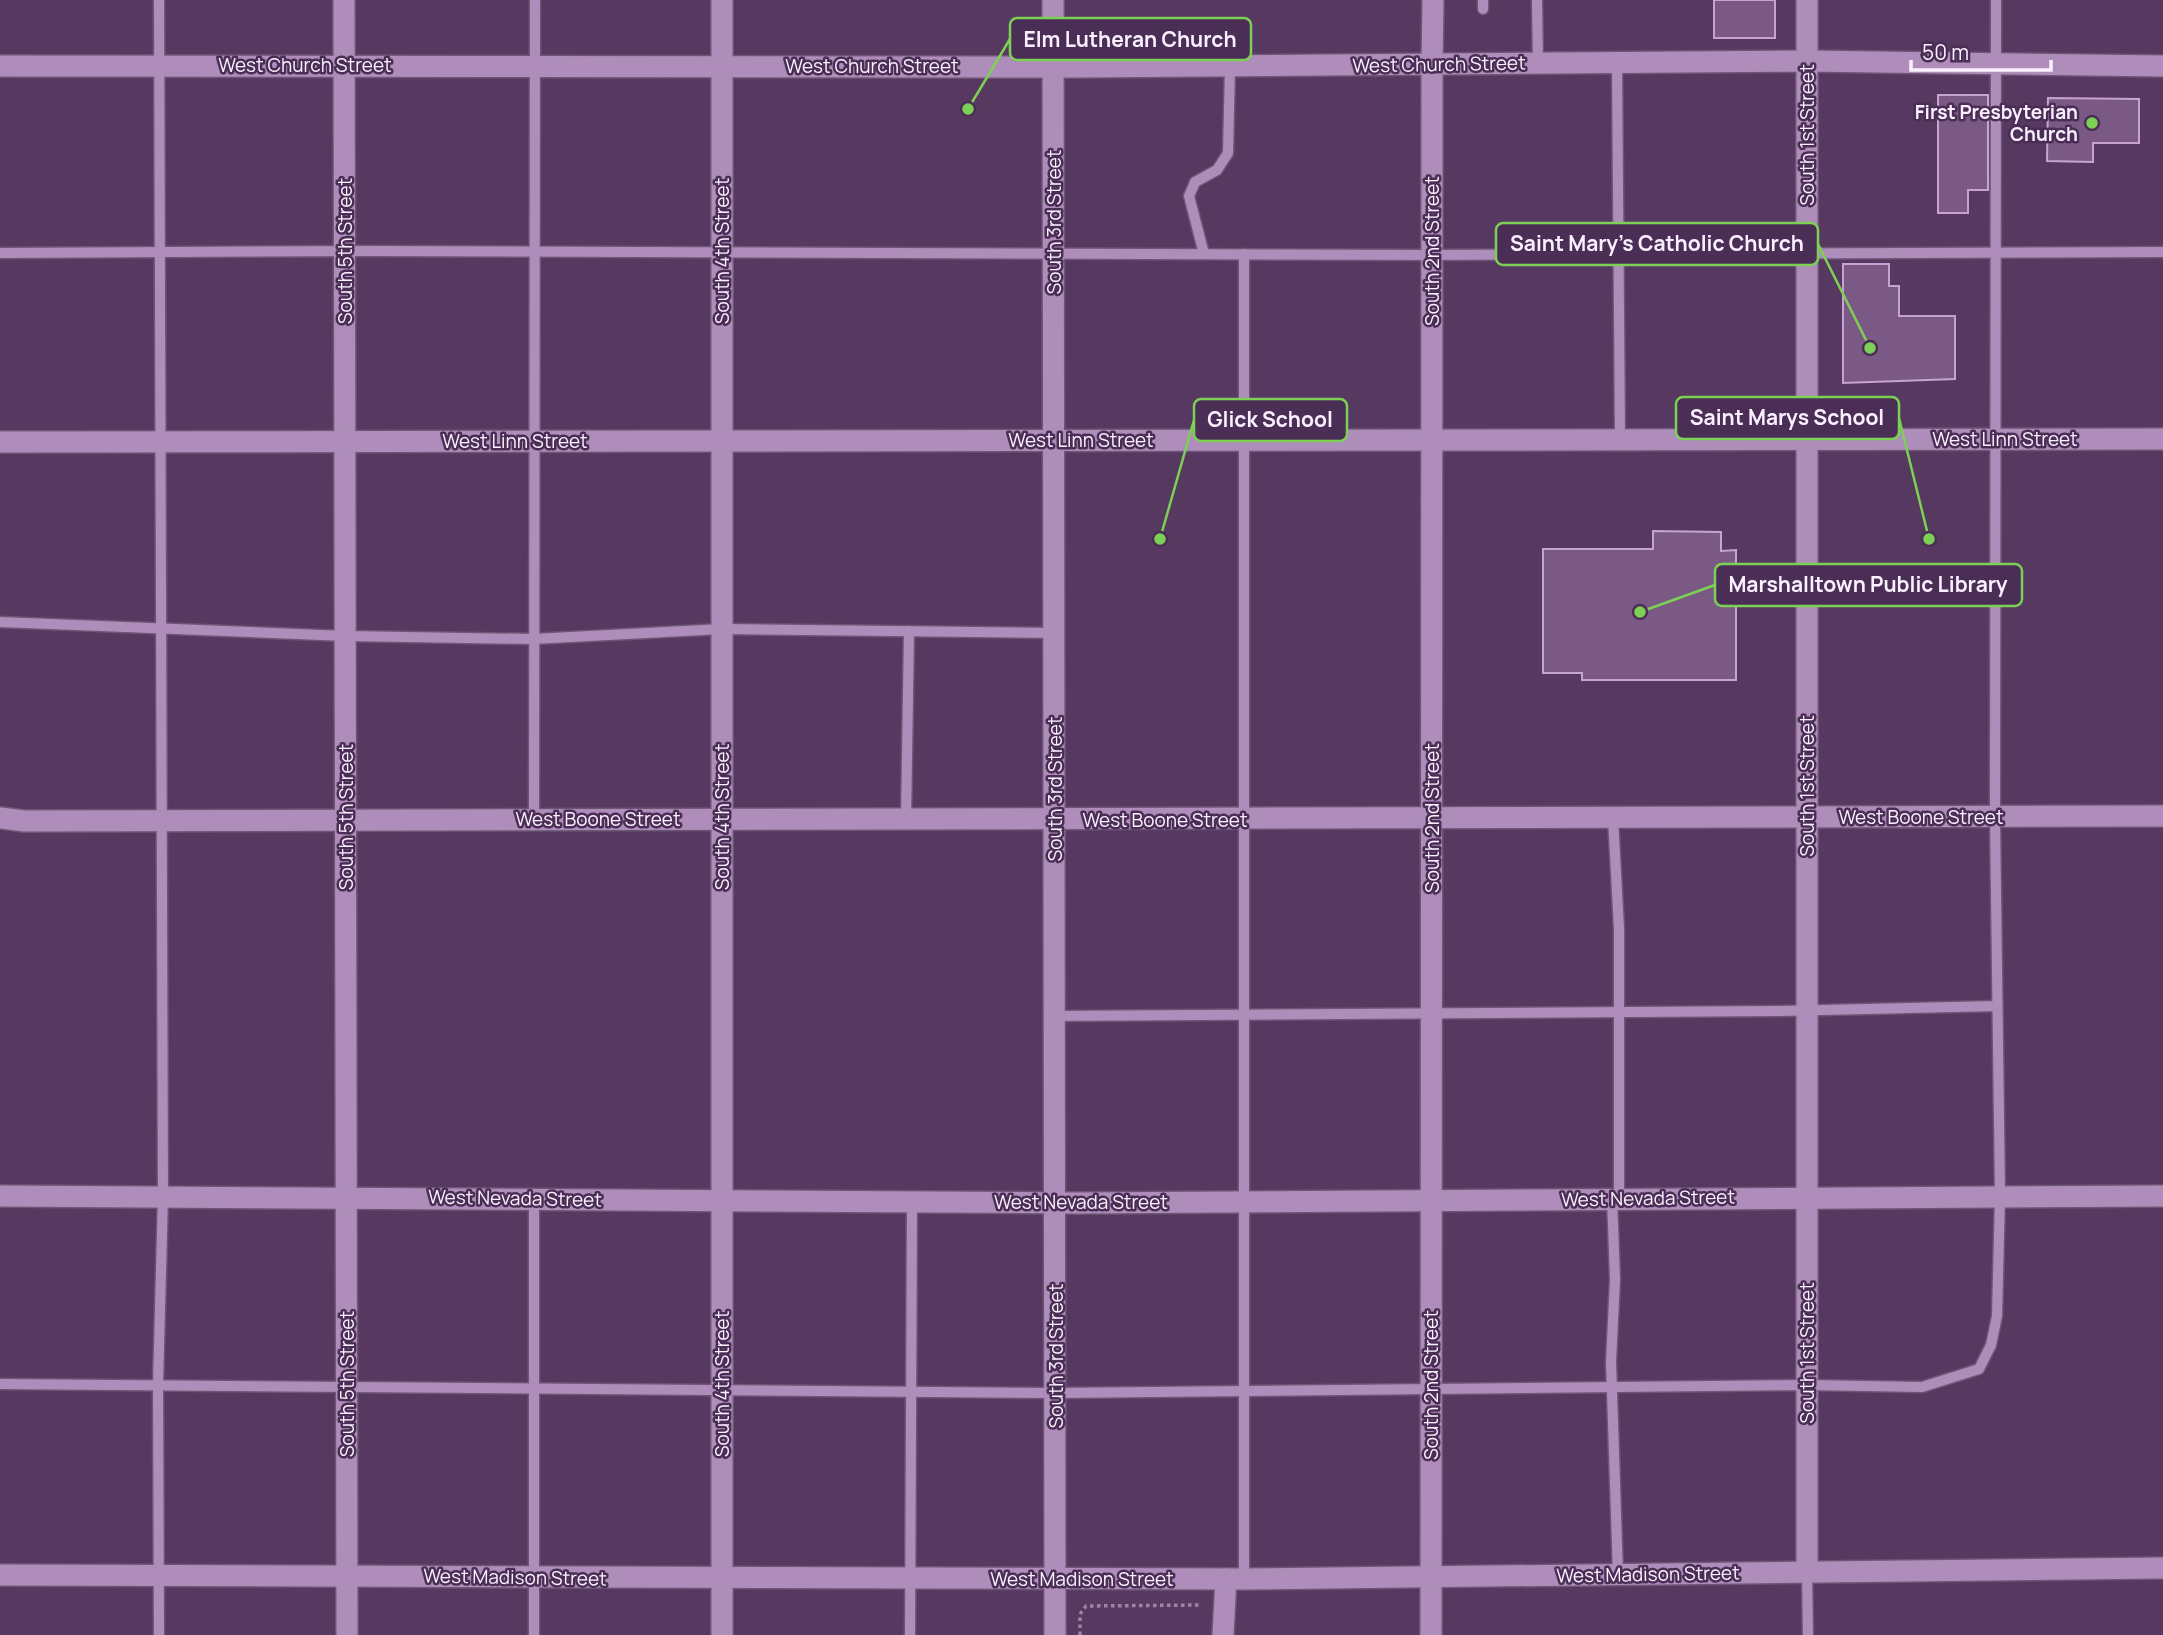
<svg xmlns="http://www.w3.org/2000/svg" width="2163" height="1635" viewBox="0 0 2163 1635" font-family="Manrope,sans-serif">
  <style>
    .building { fill: #7a5a85; stroke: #c6a3d2; stroke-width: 2 }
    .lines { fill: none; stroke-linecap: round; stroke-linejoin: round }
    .lane-casing { stroke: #6d5575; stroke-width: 13 }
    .street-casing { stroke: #6d5575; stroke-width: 24 }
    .secondary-casing { stroke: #6d5575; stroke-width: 24 }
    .path { stroke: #9c86a3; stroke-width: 3.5; stroke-dasharray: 3.5 3.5; stroke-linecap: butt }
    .lane { stroke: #ae8dba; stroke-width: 10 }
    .street { stroke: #ae8dba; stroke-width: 21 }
    .secondary { stroke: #ae8dba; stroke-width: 21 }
    .poi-dot { fill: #7cd155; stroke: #4b2e55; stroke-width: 2.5 }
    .labels { text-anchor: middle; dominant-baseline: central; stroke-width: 5; stroke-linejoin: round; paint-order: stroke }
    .street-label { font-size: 19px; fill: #fbf0ff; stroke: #4b2e55 }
    .poi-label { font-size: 19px; font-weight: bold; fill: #fbf0ff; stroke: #4b2e55; text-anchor: end }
    .leader { fill: none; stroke: #7cd155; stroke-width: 2.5 }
    .callout-dot { fill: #7cd155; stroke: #4b2e55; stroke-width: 2.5 }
    .callout { fill: #4b2e55; stroke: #7cd155; stroke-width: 2.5 }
    .callout-label { font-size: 21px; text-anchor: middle; font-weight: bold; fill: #fbf0ff }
  </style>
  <rect width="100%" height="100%" fill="#563860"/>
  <g class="building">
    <rect x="1714" y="0" width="61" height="38"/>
    <polygon points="1938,95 1988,95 1988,190 1968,190 1968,213 1938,213"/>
    <polygon points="2048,98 2139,99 2139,143 2093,143 2093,162 2047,161"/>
    <polygon points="1843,264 1889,264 1889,286 1899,286 1899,316 1955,316 1955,379 1843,383"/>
    <polygon points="1653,531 1721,532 1721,551 1736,550 1736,680 1582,680 1582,673 1543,673 1543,549 1653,549"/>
  </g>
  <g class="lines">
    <g class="lane-casing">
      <g id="lane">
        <polyline points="159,0 163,1196 158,1384 159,1635"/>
        <polyline points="1537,0 1538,64"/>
        <polyline points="1483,9 1483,0"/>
        <polyline points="1617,63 1620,439"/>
        <polyline points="0,253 369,251 1432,255 2163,252"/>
        <polyline points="1204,254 1189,196 1195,182 1217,170 1228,153 1230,66"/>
        <polyline points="1244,254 1244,1579"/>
        <polyline points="0,622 346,636 533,639 722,629 1054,633"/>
        <polyline points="1613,818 1619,929 1619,1198"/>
        <polyline points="534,819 535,0"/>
        <polyline points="906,820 909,631"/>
        <polyline points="1055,1016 1779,1011 1997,1006"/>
        <polyline points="1612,1198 1615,1279 1611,1362 1618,1575"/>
        <polyline points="534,1199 534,1635"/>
        <polyline points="0,1384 1056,1393 1807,1385 1922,1387 1979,1369 1991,1345 1997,1316 2000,1196 1995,817 1996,0"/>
        <polyline points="1807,1572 1808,1635"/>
        <polyline points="910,1635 912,1202"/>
      </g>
    </g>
    <g class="street-casing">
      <g id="street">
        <polyline points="344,0 347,1635"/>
        <polyline points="722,0 722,1635"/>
        <polyline points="1807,61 1807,1572"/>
        <polyline points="0,442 2163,439"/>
        <polyline points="0,818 24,821 2163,816"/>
        <polyline points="0,1196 1077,1203 2163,1196"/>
        <polyline points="1223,1635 1226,1579"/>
        <polyline points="1431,1635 1432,65"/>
      </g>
    </g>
    <g class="secondary-casing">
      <g id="secondary">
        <polyline points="1053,0 1055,1635"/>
        <polyline points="1807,0 1807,61"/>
        <polyline points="1432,65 1433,0"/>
        <polyline points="0,66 1074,67 1807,61 2163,66"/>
        <polyline points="0,1575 1244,1579 2163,1568"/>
      </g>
    </g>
    <polyline class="path" points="1080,1635 1080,1614 1086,1606 1201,1605"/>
    <use href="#lane" class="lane"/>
    <use href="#street" class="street"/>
    <use href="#secondary" class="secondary"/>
  </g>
  <circle class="poi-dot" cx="2092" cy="123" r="7"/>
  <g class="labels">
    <g class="street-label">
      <text transform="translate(1439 64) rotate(-1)">West Church Street</text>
      <text x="305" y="65">West Church Street</text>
      <text x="872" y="66">West Church Street</text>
      <text transform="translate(1807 135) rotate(-90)">South 1st Street</text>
      <text transform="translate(1054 222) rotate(-90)">South 3rd Street</text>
      <text transform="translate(345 251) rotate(-90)">South 5th Street</text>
      <text transform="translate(722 251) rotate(-90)">South 4th Street</text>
      <text transform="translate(1432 251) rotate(-90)">South 2nd Street</text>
      <text x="2005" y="439">West Linn Street</text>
      <text x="1081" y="440">West Linn Street</text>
      <text x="515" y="441">West Linn Street</text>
      <text transform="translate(1807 786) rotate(-90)">South 1st Street</text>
      <text transform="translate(1055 789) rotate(-90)">South 3rd Street</text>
      <text transform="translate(346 817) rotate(-90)">South 5th Street</text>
      <text transform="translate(722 817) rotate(-90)">South 4th Street</text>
      <text x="1921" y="817">West Boone Street</text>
      <text transform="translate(1432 818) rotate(-90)">South 2nd Street</text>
      <text x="598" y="819">West Boone Street</text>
      <text x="1165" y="820">West Boone Street</text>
      <text transform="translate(515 1198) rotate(1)">West Nevada Street</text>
      <text transform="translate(1648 1198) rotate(-1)">West Nevada Street</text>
      <text x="1081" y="1202">West Nevada Street</text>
      <text transform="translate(1807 1353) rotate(-90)">South 1st Street</text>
      <text transform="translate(1056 1356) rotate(-90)">South 3rd Street</text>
      <text transform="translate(347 1384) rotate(-90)">South 5th Street</text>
      <text transform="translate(722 1384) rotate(-90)">South 4th Street</text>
      <text transform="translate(1431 1385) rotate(-90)">South 2nd Street</text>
      <text transform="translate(1648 1574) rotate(-1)">West Madison Street</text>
      <text transform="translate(515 1577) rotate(1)">West Madison Street</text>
      <text x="1082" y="1579">West Madison Street</text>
    </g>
    <g class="poi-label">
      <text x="2078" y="112">First Presbyterian<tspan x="2078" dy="22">Church</tspan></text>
    </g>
  </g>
  <path class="leader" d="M968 109L1010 39M1870 348L1818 244M1929 539L1899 418M1160 539L1194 420M1640 612L1715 585"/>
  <g class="callout-dot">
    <circle cx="968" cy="109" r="7"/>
    <circle cx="1870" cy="348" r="7"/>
    <circle cx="1929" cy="539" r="7"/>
    <circle cx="1160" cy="539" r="7"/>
    <circle cx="1640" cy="612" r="7"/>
  </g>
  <g class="callout">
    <rect x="1010" y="18" width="241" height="42" rx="7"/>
    <rect x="1496" y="223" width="322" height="42" rx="7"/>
    <rect x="1676" y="397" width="223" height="42" rx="7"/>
    <rect x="1194" y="399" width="153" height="42" rx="7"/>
    <rect x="1715" y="564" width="307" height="42" rx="7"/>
  </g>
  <g class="callout-label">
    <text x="1130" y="47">Elm Lutheran Church</text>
    <text x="1657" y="251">Saint Mary's Catholic Church</text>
    <text x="1787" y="425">Saint Marys School</text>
    <text x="1270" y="427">Glick School</text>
    <text x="1868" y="592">Marshalltown Public Library</text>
  </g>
  <path d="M1911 60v10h140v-10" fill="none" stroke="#fbf0ff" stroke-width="3.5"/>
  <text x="1922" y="60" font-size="21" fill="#fbf0ff" stroke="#4b2e55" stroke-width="5" paint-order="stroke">50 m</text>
</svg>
